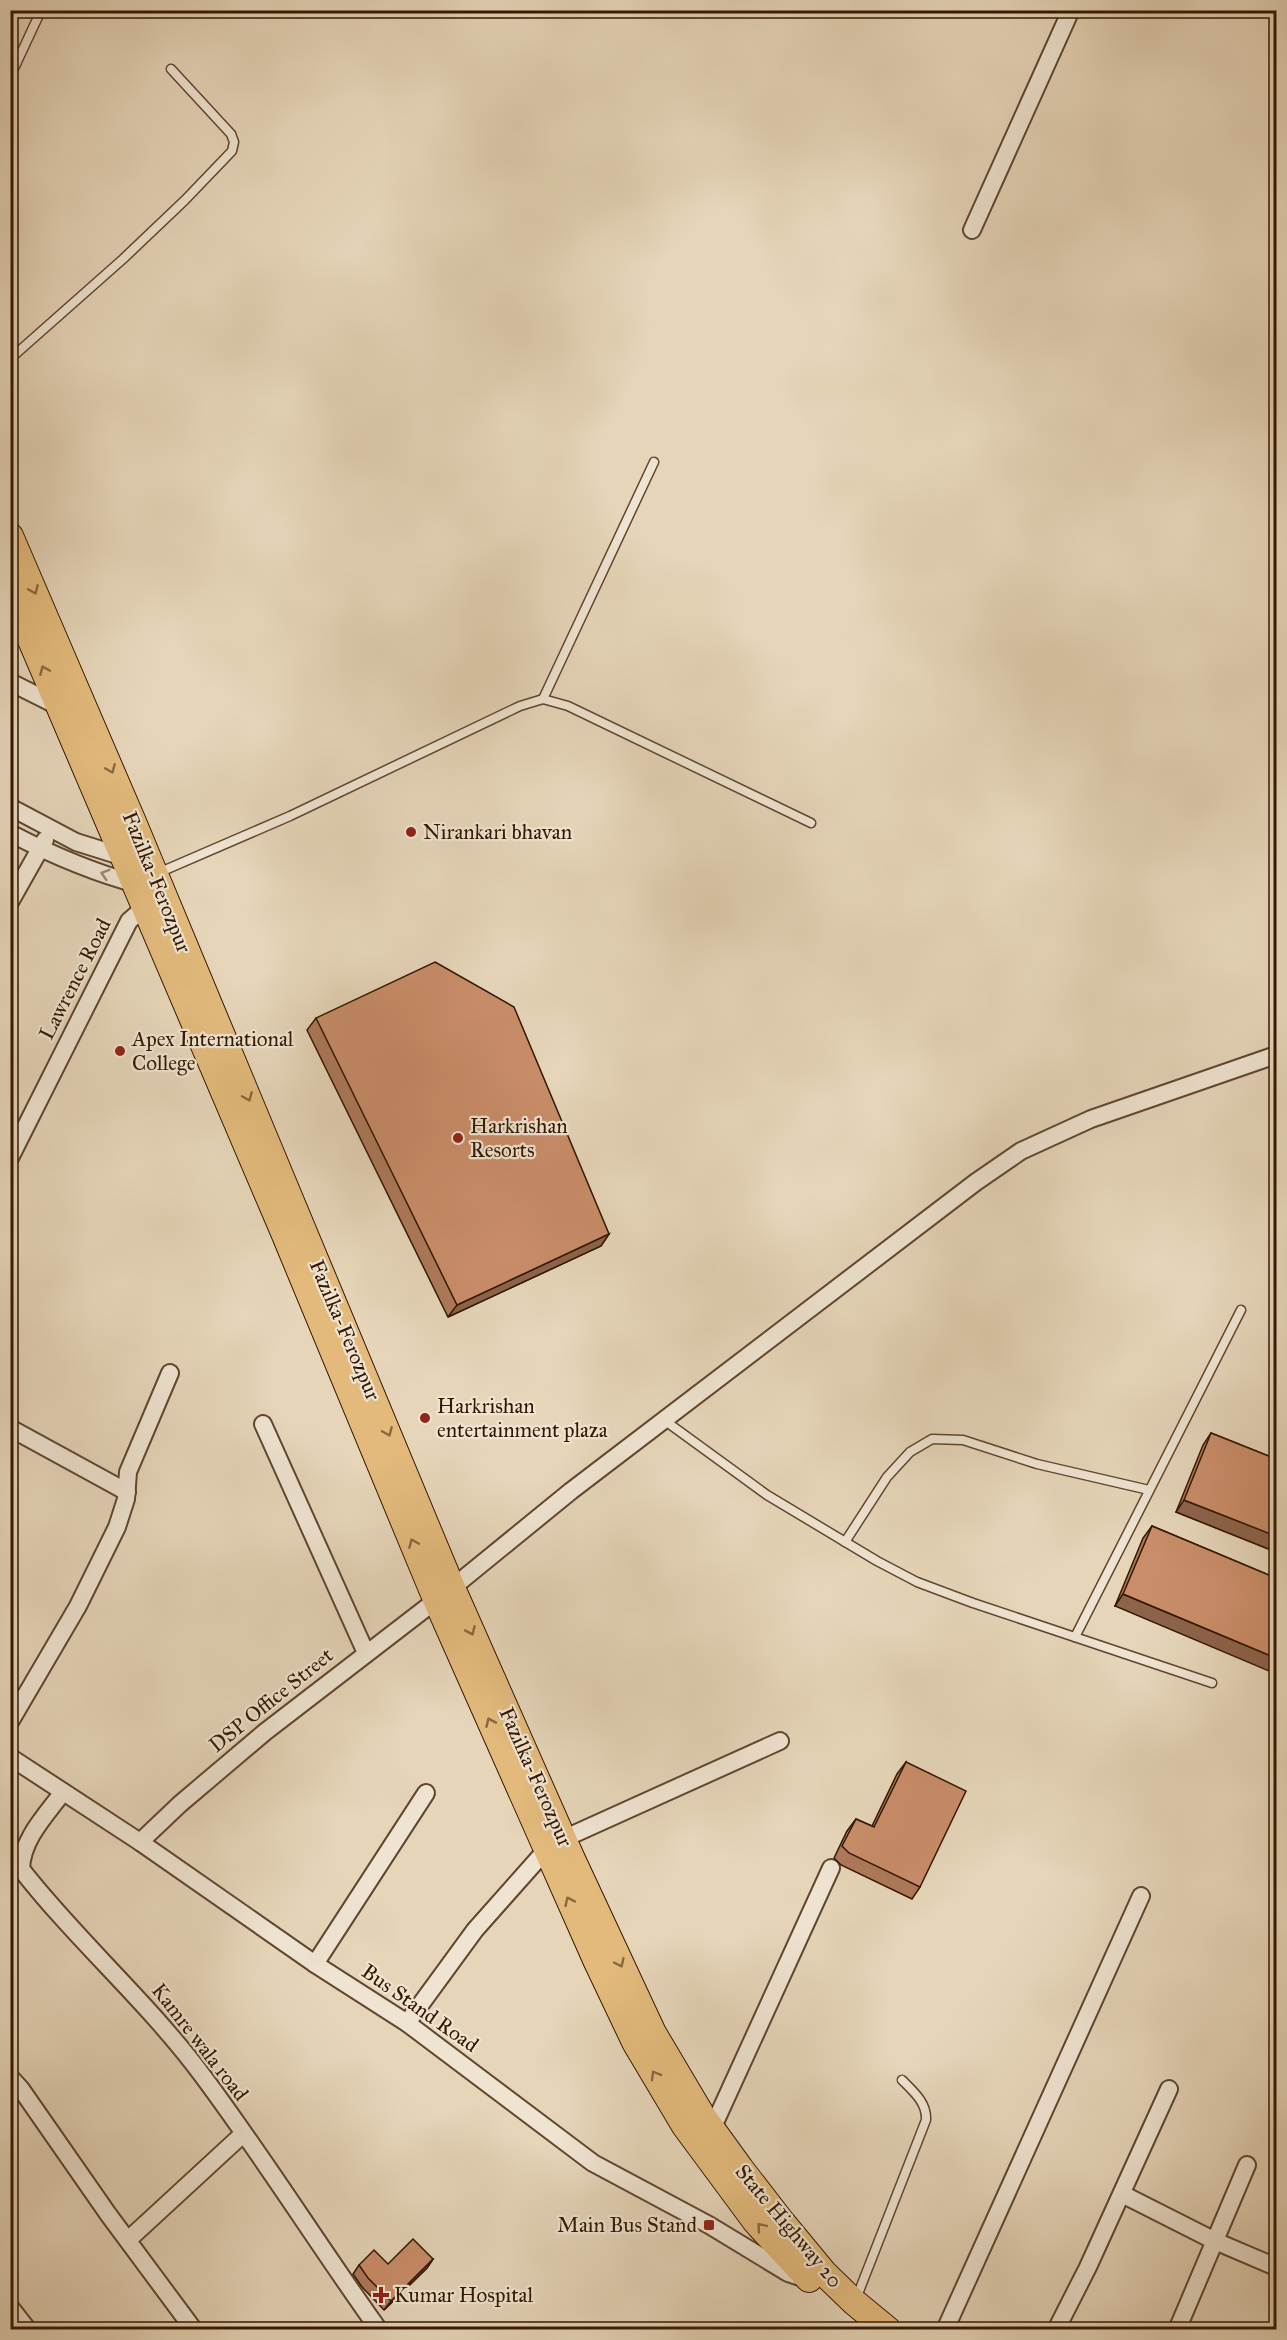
<svg xmlns="http://www.w3.org/2000/svg" width="1287" height="2340" viewBox="0 0 1287 2340" font-family="'IM FELL Great Primer',serif">
  <style>
    .lines { fill: none; stroke-linecap: round; stroke-linejoin: round }
    .lane-casing { stroke: #60462f; stroke-width: 11 }
    .street-casing { stroke: #60462f; stroke-width: 20 }
    .primary-casing { stroke: #341701; stroke-width: 28 }
    .lane { stroke: #efe4d2; stroke-width: 8 }
    .street { stroke: #efe4d2; stroke-width: 16 }
    .primary { stroke: #e3ba7c; stroke-width: 26 }
    .wall { fill: #ad795a; stroke: #341701; stroke-width: 1.5 }
    .shaded-wall { fill: #8d634a; stroke: #341701; stroke-width: 1.5 }
    .building { fill: #c98d69; stroke: #341701; stroke-width: 1.5 }
    .oneway { stroke: #8c683e }
    .oneway2 { stroke: #9b8874 }
    .poi-dot { fill: #8f2418; stroke: #efe4d2; stroke-width: 2 }
    .labels { text-anchor: middle; dominant-baseline: central; stroke-width: 4.5; stroke-linejoin: round; paint-order: stroke }
    .poi-label { font-size: 21px; fill: #341701; stroke: #efe4d2; text-anchor: start }
    .street-label { font-size: 21px; fill: #341701; stroke: #efe4d2 }
  </style>
  <rect width="100%" height="100%" fill="#e6d5b9"/>
  <filter id="stains"><feTurbulence type="fractalNoise" baseFrequency=".00333" numOctaves="4"/><feColorMatrix values="0 0 0 0 .2 0 0 0 0 .09 0 0 0 0 .02 0 0 0 .5 -.17"/></filter>
  <radialGradient id="worn" r=".72"><stop offset=".6" stop-color="#630" stop-opacity="0"/><stop offset="1" stop-color="#630" stop-opacity=".3"/></radialGradient>
  <g class="lines">
    <g class="lane-casing">
      <g id="lane">
        <polyline points="10,77 38,17"/>
        <polyline points="10,359 123,259 185,200 232,151 234,142 231,134 171,69"/>
        <polyline points="543,699 654,462"/>
        <polyline points="158,873 290,816 520,706 543,699 568,706 811,823"/>
        <polyline points="664,1420 767,1495 877,1561 917,1582 973,1603 1212,1683"/>
        <polyline points="845,1542 887,1477 910,1452 932,1439 963,1440 1037,1464 1149,1490"/>
        <polyline points="1075,1637 1241,1310"/>
        <path d="M856 2299 926 2120C927 2103 914 2092 902 2080"/>
      </g>
    </g>
    <g class="street-casing">
      <g id="street">
        <polyline points="972,230 1071,10"/>
        <polyline points="10,682 60,707"/>
        <polyline points="10,807 76,842 127,858"/>
        <path d="M10 833C52 855 94 873 140 885"/>
        <polyline points="10,902 45,840"/>
        <polyline points="10,1158 129,921 137,914 154,907"/>
        <polyline points="263,1424 366,1653"/>
        <polyline points="10,1428 127,1492"/>
        <polyline points="10,1722 78,1606 117,1527 126,1499 128,1472 170,1373"/>
        <polyline points="10,1757 140,1842 315,1964 407,2023 593,2163 709,2225 788,2273 803,2278"/>
        <path d="M63 1792C46 1815 22 1839 21 1869 77 1941 147 2001 202 2075 264 2158 319 2246 379 2330"/>
        <polyline points="563,1839 780,1741"/>
        <polyline points="140,1842 180,1804 265,1732 452,1588 571,1491 976,1182 1021,1151 1091,1119 1276,1055"/>
        <polyline points="315,1964 426,1793"/>
        <polyline points="407,2023 475,1930 546,1850"/>
        <polyline points="10,2077 21,2089 108,2214 194,2330"/>
        <polyline points="712,2129 831,1868"/>
        <polyline points="1122,2194 1215,2241 1276,2267"/>
        <polyline points="128,2240 243,2134"/>
        <polyline points="10,2307 28,2330"/>
        <polyline points="945,2330 1141,1896"/>
        <polyline points="1056,2330 1088,2267 1169,2089"/>
        <polyline points="1177,2330 1247,2165"/>
      </g>
    </g>
    <g class="primary-casing">
      <g id="primary">
        <polyline points="10,536 133,822 452,1588 571,1857 653,2033 701,2114 740,2168 781,2221 824,2273 854,2302 888,2330"/>
        <polyline points="10,591 285,1235 436,1599 597,1962 635,2042 685,2126 756,2222 809,2279"/>
      </g>
    </g>
    <use href="#lane" class="lane"/>
    <use href="#street" class="street"/>
    <use href="#primary" class="primary"/>
  </g>
  <g class="wall">
    <polygon points="316,1018 609,1234 601,1246 448,1317 307,1030"/>
    <polygon points="1211,1433 1276,1459 1276,1552 1176,1512 1203,1445"/>
    <polygon points="1152,1526 1276,1578 1115,1606 1143,1538"/>
    <polygon points="906,1762 920,1887 912,1899 841,1865 834,1858 847,1831 856,1819 872,1826 897,1774"/>
    <polygon points="433,2259 427,2268 384,2310 362,2287 353,2274 359,2265 388,2264"/>
  </g>
  <g class="shaded-wall">
    <polygon points="609,1234 601,1246 448,1317 457,1305"/>
    <polygon points="1184,1500 1276,1536 1276,1552 1176,1512"/>
    <polygon points="1123,1594 1276,1658 1276,1674 1115,1606"/>
    <polygon points="433,2259 427,2268 384,2310 391,2301"/>
  </g>
  <g class="building">
    <polygon points="435,962 514,1007 609,1234 457,1305 316,1018"/>
    <polygon points="1211,1433 1276,1459 1276,1536 1184,1500"/>
    <polygon points="1152,1526 1276,1578 1276,1658 1123,1594"/>
    <polygon points="906,1762 966,1791 920,1887 849,1853 842,1846 856,1819 874,1827"/>
    <polygon points="413,2239 433,2259 391,2301 368,2278 359,2265 374,2250 388,2264"/>
  </g>
  <defs><path id="oneway-chevron" d="M-2-3.5L2.5 0L-2 3.5" fill="none" stroke-width="1.6" stroke-linecap="round" stroke-linejoin="round" transform="scale(1.5)"/></defs>
  <g class="oneway">
    <use href="#oneway-chevron" transform="translate(34 590) rotate(67)"/>
    <use href="#oneway-chevron" transform="translate(44 670) rotate(-113)"/>
    <use href="#oneway-chevron" transform="translate(111 769) rotate(67)"/>
    <use href="#oneway-chevron" transform="translate(248 1097) rotate(67)"/>
    <use href="#oneway-chevron" transform="translate(388 1432) rotate(67)"/>
    <use href="#oneway-chevron" transform="translate(413 1543) rotate(-113)"/>
    <use href="#oneway-chevron" transform="translate(471 1631) rotate(66)"/>
    <use href="#oneway-chevron" transform="translate(490 1722) rotate(-114)"/>
    <use href="#oneway-chevron" transform="translate(569 1901) rotate(-115)"/>
    <use href="#oneway-chevron" transform="translate(620 1963) rotate(65)"/>
    <use href="#oneway-chevron" transform="translate(655 2075) rotate(-120)"/>
    <use href="#oneway-chevron" transform="translate(761 2227) rotate(-130)"/>
  </g>
  <use class="oneway2" href="#oneway-chevron" transform="translate(105 874) rotate(-163)"/>
  <g class="poi-dot">
    <circle cx="411" cy="832" r="6"/>
    <circle cx="120" cy="1051" r="6"/>
    <circle cx="458" cy="1138" r="6"/>
    <circle cx="425" cy="1418" r="6"/>
    <rect x="703" y="2219" width="12" height="12" rx="3"/>
    <path d="M378 2286h6v6h6v6h-6v6h-6v-6h-6v-6h6z"/>
  </g>
  <g class="labels">
    <g class="poi-label">
      <text x="423" y="832">Nirankari bhavan</text>
      <text x="132" y="1039">Apex International<tspan x="132" dy="24">College</tspan></text>
      <text x="470" y="1126">Harkrishan<tspan x="470" dy="24">Resorts</tspan></text>
      <text x="437" y="1406">Harkrishan<tspan x="437" dy="24">entertainment plaza</tspan></text>
      <text x="697" y="2225" text-anchor="end">Main Bus Stand</text>
      <text x="394" y="2295">Kumar Hospital</text>
    </g>
    <g class="street-label">
      <text transform="translate(157 882) rotate(68)">Fazilka-Ferozpur</text>
      <text transform="translate(75 979) rotate(-63)">Lawrence Road</text>
      <text transform="translate(345 1330) rotate(67)">Fazilka-Ferozpur</text>
      <text transform="translate(271 1700) rotate(-39)">DSP Office Street</text>
      <text transform="translate(536 1777) rotate(66)">Fazilka-Ferozpur</text>
      <text transform="translate(420 2008) rotate(35)">Bus Stand Road</text>
      <text transform="translate(200 2042) rotate(52)">Kamre wala road</text>
      <text transform="translate(789 2226) rotate(50)">State Highway 20</text>
    </g>
  </g>
  <rect width="1287" height="2340" fill="none" stroke="#e6d5b9" stroke-width="36"/>
  <rect x="12" y="12" width="1263" height="2316" fill="none" stroke="#341701" stroke-width="3"/>
  <rect x="18" y="18" width="1251" height="2304" fill="none" stroke="#341701" stroke-width="1.5"/>
  <rect width="100%" height="100%" filter="url(#stains)"/>
  <rect width="100%" height="100%" fill="url(#worn)"/>
</svg>
